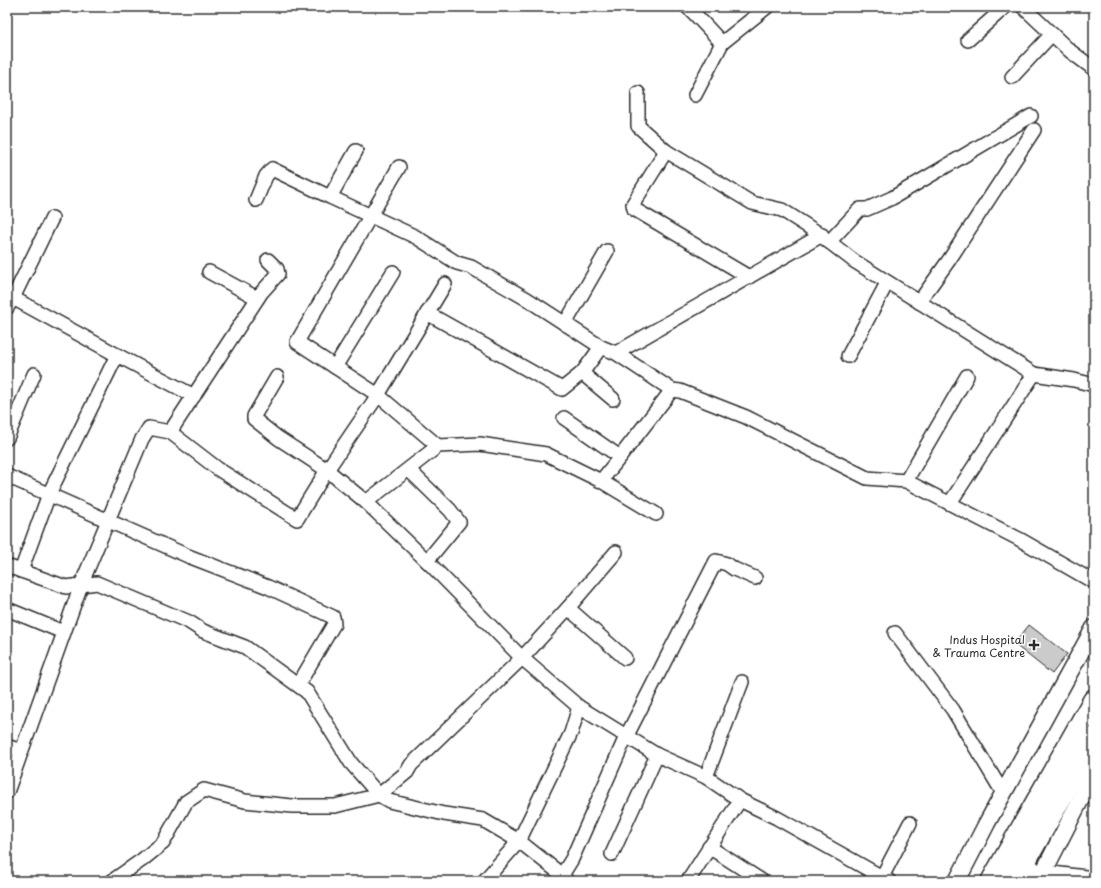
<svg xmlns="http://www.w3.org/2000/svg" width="1101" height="888" viewBox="0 0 1101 888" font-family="'Playpen Sans',sans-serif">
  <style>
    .building { fill: #cbcbcb; stroke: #2b2b2b }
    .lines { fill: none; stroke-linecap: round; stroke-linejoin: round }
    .minor-casing { stroke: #2b2b2b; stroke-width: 16 }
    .tertiary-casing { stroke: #2b2b2b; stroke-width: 19 }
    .trunk-casing { stroke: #2b2b2b; stroke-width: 24 }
    .minor { stroke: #fff; stroke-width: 13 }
    .tertiary { stroke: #fff; stroke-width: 16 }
    .trunk { stroke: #fff; stroke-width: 21 }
    .poi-dot { fill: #2b2b2b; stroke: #fff; stroke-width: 1.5 }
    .labels { text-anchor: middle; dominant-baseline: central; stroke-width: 3; stroke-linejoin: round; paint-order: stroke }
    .poi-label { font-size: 11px; fill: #2b2b2b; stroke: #fff; text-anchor: end }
  </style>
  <rect width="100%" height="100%" fill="#fff"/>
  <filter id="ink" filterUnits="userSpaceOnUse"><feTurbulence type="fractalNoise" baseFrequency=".025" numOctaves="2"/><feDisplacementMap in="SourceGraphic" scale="8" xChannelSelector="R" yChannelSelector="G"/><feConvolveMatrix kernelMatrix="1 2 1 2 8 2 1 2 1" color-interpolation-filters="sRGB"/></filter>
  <g filter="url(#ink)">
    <polygon class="building" points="1029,625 1067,654 1052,674 1014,644"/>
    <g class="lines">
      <g class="minor-casing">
        <g id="minor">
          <polyline points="687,7 692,11 722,43"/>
          <polyline points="1023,7 1070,51 1094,69"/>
          <polyline points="968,40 1005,7"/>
          <polyline points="1012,77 1052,34"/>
          <polyline points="638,93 638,126 666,151 752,203 782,210 815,231 854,261 1034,374 1074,380 1094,385"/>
          <polyline points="695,95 722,43 767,7"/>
          <polyline points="666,151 633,204 634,209 749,277"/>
          <polyline points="399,167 297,342 378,395 438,446"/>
          <polyline points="330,197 416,237 457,263 471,267 527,299 601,347 616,353 672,390 680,391 746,417 867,478 906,481 1019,539 1094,582"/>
          <polyline points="256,200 266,176 272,169 330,197 356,151"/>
          <polyline points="829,242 860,209 867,209 892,198 1031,116"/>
          <polyline points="209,272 257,298"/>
          <polyline points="13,298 117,355"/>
          <polyline points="919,302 949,260 1034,130"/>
          <polyline points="7,308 13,298 52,218"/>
          <polyline points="427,313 562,389 582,373 601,347"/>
          <polyline points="565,324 607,251"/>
          <polyline points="616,353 822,235"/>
          <polyline points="848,356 887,283"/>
          <polyline points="335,367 393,272"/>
          <polyline points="582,373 613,399"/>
          <polyline points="277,377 254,416 254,419 278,438 327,470 366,502 427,561 522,658 579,707 657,755 706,777 740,800 777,818 889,881"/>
          <polyline points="564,418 620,457 672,390"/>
          <polyline points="170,432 261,293 278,274 277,269 268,260"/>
          <polyline points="7,438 34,374"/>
          <polyline points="409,470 450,510 459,522 427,561"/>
          <polyline points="7,476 188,556 268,587 333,617 334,624 298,685"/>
          <polyline points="601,481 620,457"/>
          <polyline points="906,481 967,376"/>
          <polyline points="366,502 438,446 480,444 546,454 601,481 656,514"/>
          <polyline points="950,503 1034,374"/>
          <polyline points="7,566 66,587 97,583 189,622 203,631 245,647 307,692 351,763 379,795 389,801 444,814 483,820 519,841 562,875 567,881"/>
          <polyline points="21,571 49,494 117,355 194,396"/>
          <polyline points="568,608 625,658"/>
          <polyline points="7,609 63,632"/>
          <polyline points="895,633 953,710 1003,793"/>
          <polyline points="7,746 21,751"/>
          <polyline points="706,777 742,682"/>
          <polyline points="7,792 81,585 142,439 149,428 170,432 218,469 297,519 327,470 378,395 445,284"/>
          <polyline points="709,847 762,881"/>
          <polyline points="612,854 657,755"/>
          <polyline points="1044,872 1094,878"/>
          <polyline points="562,875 572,859 624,741 716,561 727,564 734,569 755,578"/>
          <polyline points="882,877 910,823"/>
          <polyline points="112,881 142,860 163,843 186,802 204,790 245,801 292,806 335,806 379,795 407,772 411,765 522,658 568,608 616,552"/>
          <polyline points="484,881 519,841 571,733 579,707"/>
          <polyline points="688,881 740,800"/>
        </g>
      </g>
      <g class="tertiary-casing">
        <g id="tertiary">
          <polyline points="957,881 987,823 1094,628"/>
          <polyline points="1039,881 1094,773"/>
        </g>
      </g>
      <g class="trunk-casing">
        <g id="trunk">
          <path d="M1013 857C1023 863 1033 869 1035 881"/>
          <polyline points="992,881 1094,700"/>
          <polyline points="1014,881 1094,738"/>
        </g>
      </g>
      <use href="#minor" class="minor"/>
      <use href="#tertiary" class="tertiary"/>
      <use href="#trunk" class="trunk"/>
    </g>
  </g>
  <path class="poi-dot" d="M1032 639h4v4h4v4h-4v4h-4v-4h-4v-4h4z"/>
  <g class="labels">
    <g class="poi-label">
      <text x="1025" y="639">Indus Hospital<tspan x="1025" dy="13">&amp; Trauma Centre</tspan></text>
    </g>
  </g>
  <rect width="1101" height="888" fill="none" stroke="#fff" stroke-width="24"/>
  <rect x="12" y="12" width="1077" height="864" fill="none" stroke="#2b2b2b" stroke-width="1.5" filter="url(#ink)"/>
</svg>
